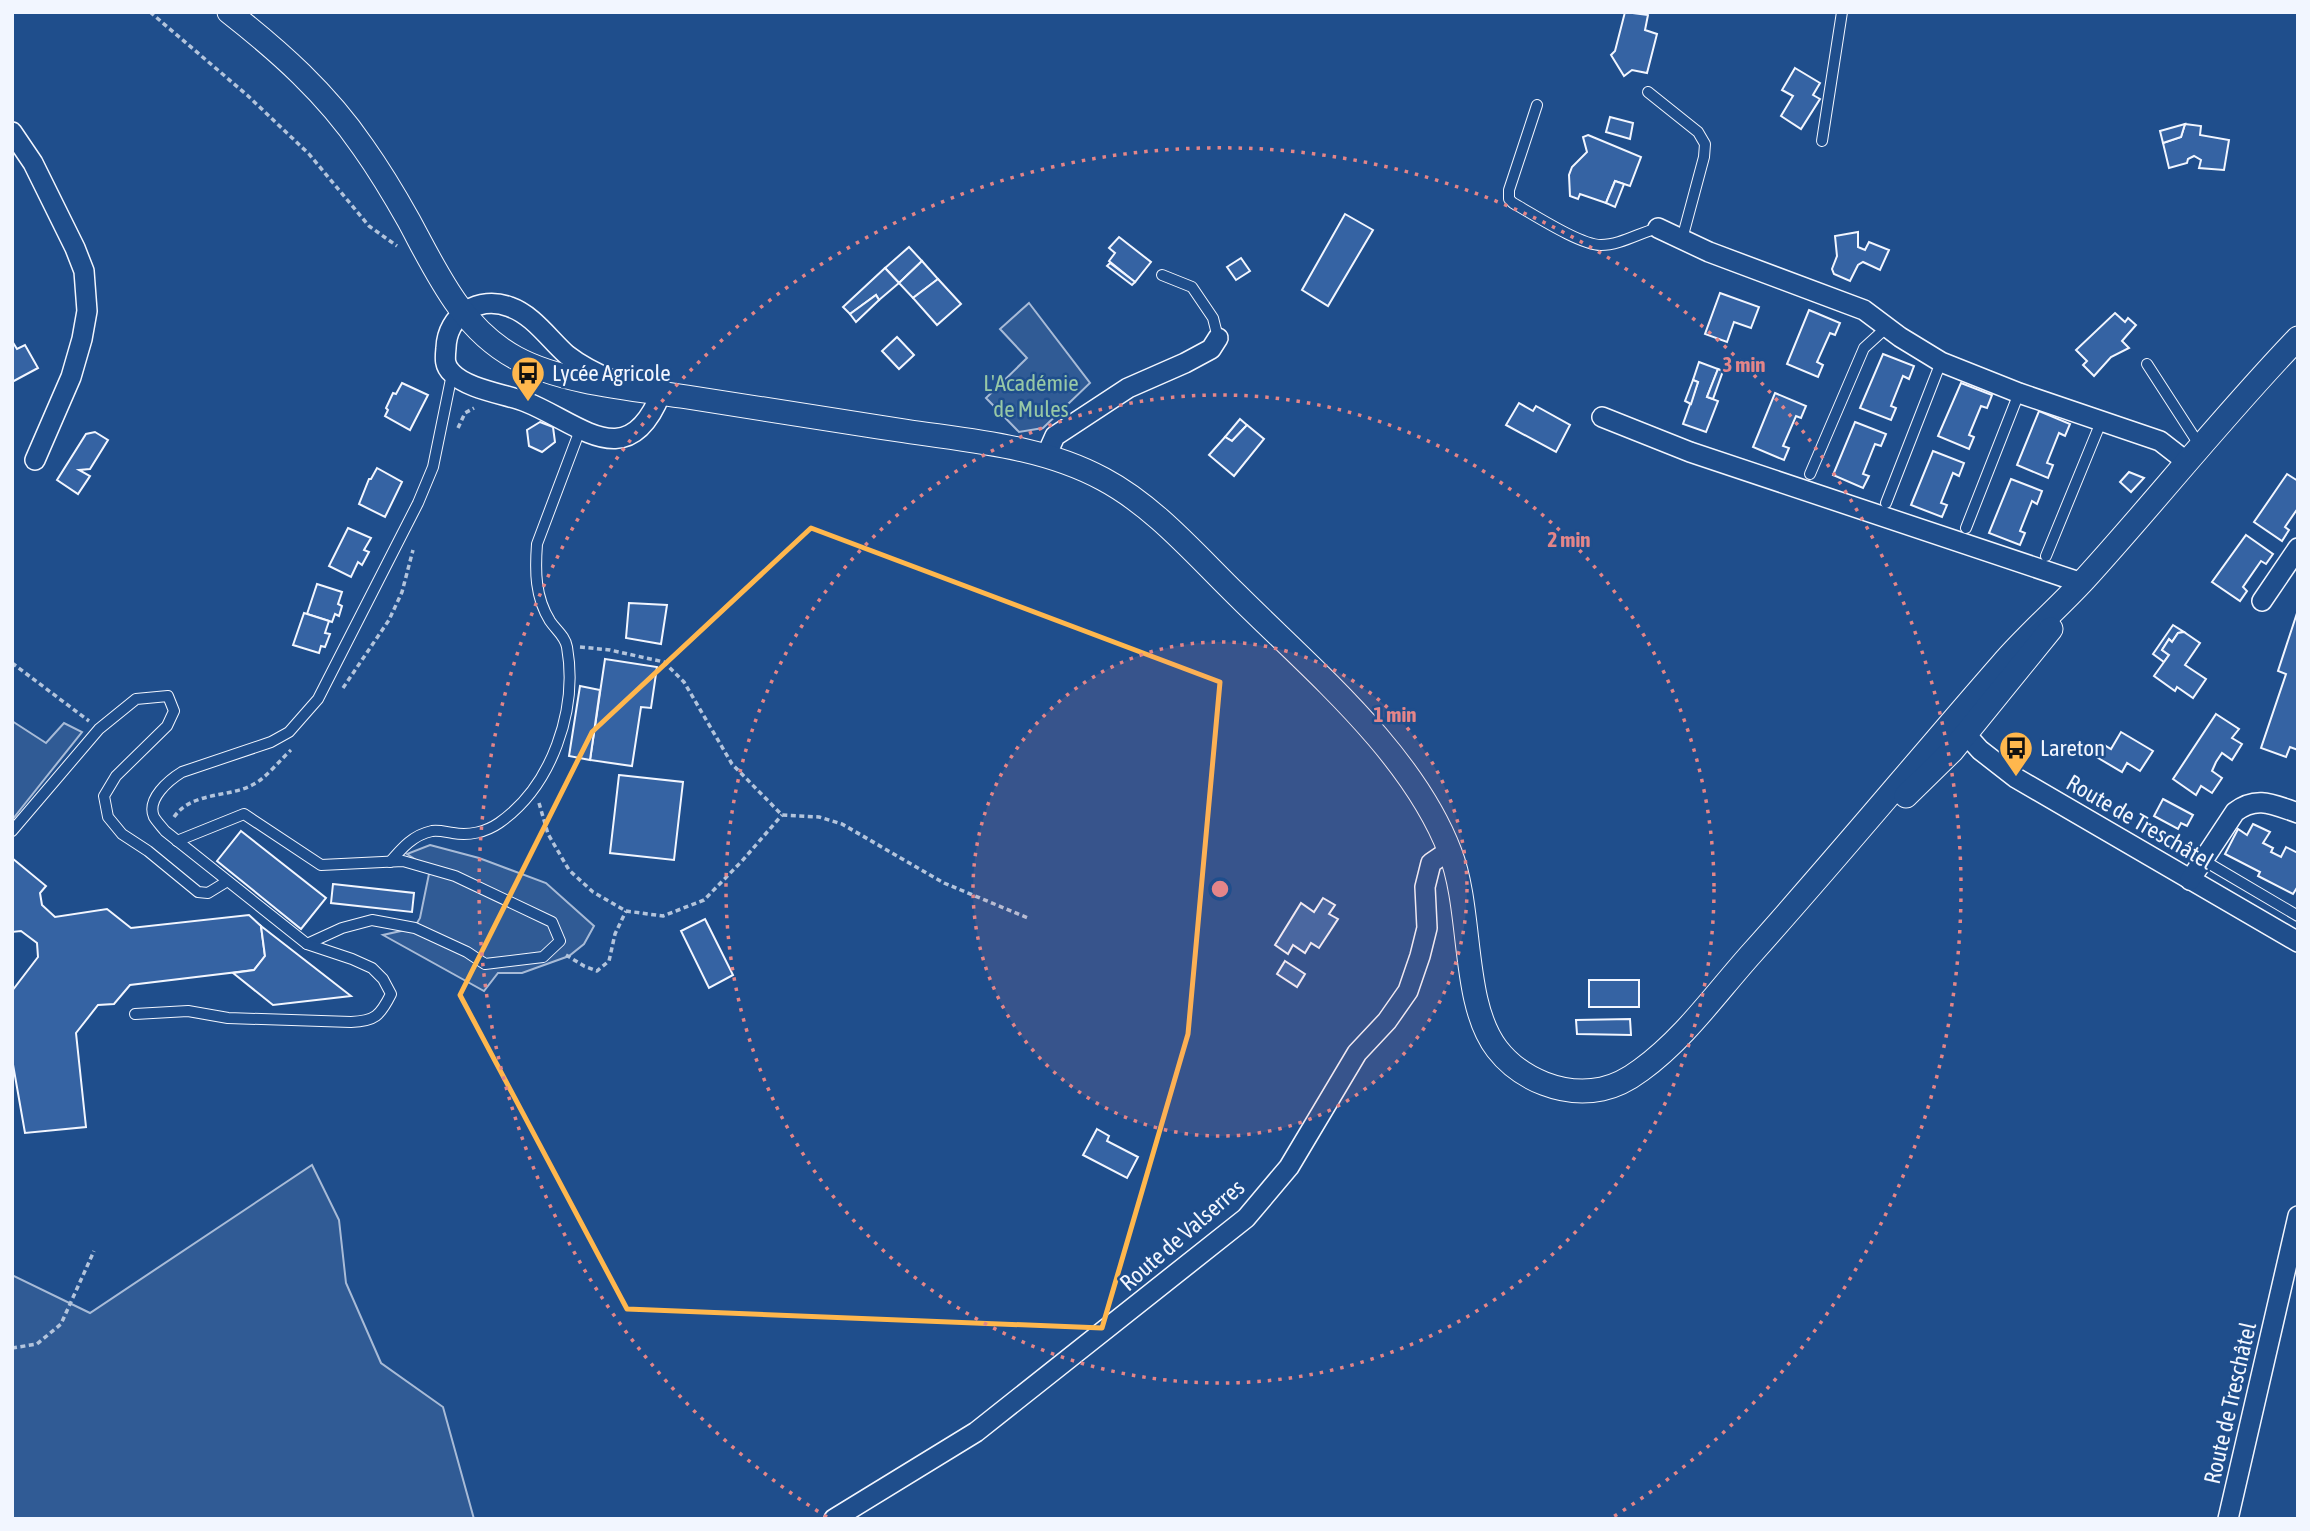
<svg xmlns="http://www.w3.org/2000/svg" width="2310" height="1531" viewBox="0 0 2310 1531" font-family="'Asap Condensed',sans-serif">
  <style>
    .built { fill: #305b95; stroke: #a8bbd7; stroke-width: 2 }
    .building { fill: #3563a3; stroke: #f2f6ff; stroke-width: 2 }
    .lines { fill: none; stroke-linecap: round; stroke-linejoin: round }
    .service-casing { stroke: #f2f6ff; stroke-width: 12 }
    .minor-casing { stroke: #f2f6ff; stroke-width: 22 }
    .tertiary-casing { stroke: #f2f6ff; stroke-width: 25 }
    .path { stroke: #b3c4dc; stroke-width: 3.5; stroke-dasharray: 5 3.5; stroke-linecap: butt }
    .service { stroke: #1f4e8c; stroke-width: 10 }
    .minor { stroke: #1f4e8c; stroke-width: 19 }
    .tertiary { stroke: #1f4e8c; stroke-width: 23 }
    .marked { fill: none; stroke: #ffb74d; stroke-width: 5; stroke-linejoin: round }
    .ring { fill: none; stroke: #e38589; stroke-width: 3.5; stroke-dasharray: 3.5 7 }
    .labels { text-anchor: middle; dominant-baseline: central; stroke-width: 5; stroke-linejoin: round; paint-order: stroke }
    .poi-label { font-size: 23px; fill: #f2f6ff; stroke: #1f4e8c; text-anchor: start }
    .park-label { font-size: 23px; fill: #97c8a6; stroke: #1f4e8c }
    .street-label { font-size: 23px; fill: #f2f6ff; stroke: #1f4e8c }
    .centre { fill: #e38589; stroke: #1f4e8c; stroke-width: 3.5 }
    .ring-label { font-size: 21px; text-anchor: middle; font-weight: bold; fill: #e38589; stroke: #1f4e8c; stroke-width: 5; stroke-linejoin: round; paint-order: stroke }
  </style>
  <rect width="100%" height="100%" fill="#1f4e8c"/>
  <g class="built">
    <polygon points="1029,303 1090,383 1043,428 1019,432 986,398 1027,358 1000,329"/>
    <polygon points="12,721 46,743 64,723 82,732 12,820"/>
    <polygon points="430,845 479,858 546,883 594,926 584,944 569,956 522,973 498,973 484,991 383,935 414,928 420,918 430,869 407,854"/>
    <polygon points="312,1165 339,1220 346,1283 381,1363 443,1407 474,1519 12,1519 12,1275 90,1313"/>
  </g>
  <g class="building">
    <polygon points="1625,12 1648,15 1645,30 1657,34 1647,73 1632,70 1624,76 1611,55 1615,51"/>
    <polygon points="1795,68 1820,83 1813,95 1820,99 1801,129 1781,116 1793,96 1782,90"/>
    <polygon points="1610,117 1633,123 1630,139 1606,132"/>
    <polygon points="2185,124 2201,126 2200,135 2229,140 2224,170 2199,168 2201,160 2194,156 2188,159 2187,163 2169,168 2163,143 2181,137"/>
    <polygon points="2185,124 2181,137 2163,143 2160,131"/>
    <polygon points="1588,135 1641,157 1630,186 1615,181 1606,203 1580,194 1578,199 1570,196 1569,175 1572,167 1587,152 1583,137"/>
    <polygon points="1615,181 1624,184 1615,207 1606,203"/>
    <polygon points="1345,214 1373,230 1328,306 1302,290"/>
    <polygon points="1858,232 1858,247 1865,250 1869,242 1889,250 1880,270 1863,262 1858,265 1850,281 1834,274 1832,269 1837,256 1835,236"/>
    <polygon points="1119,237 1151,262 1135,282 1109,261 1115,253 1109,248"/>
    <polygon points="909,247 922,261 899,283 885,268"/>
    <polygon points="1241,258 1250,271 1236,280 1227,267"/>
    <polygon points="922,261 938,279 913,298 899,283"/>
    <polygon points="1110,263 1135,282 1132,285 1107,266"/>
    <polygon points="885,268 899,283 879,300 876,295 850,314 843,307"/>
    <polygon points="938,279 961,304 937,325 913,298"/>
    <polygon points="1720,293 1759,307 1751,328 1734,322 1727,342 1705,334"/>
    <polygon points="876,295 879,300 856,322 850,314"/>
    <polygon points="1809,310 1840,323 1835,335 1830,333 1817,362 1823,365 1818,377 1787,364"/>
    <polygon points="2115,313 2125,322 2128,318 2136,325 2122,341 2129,348 2111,357 2094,376 2083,365 2087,361 2076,350"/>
    <polygon points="897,337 914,355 899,369 882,351"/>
    <polygon points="12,341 17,349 25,345 38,368 12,382"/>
    <polygon points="1883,354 1914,366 1909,379 1903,376 1891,406 1896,408 1891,420 1860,408"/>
    <polygon points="1699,362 1718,369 1707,397 1718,401 1706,432 1683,424 1698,382 1693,380"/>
    <polygon points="1718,369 1723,371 1713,399 1707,397"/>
    <polygon points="1693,380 1698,382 1691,404 1685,401"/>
    <polygon points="402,383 428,395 410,430 385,416 388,410 386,408 393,393 396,394"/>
    <polygon points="1961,383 1992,395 1987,408 1981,406 1969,435 1974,437 1969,449 1938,436"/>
    <polygon points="1775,393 1806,406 1801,418 1796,416 1783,446 1789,448 1784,460 1753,447"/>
    <polygon points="1519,403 1533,411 1536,406 1570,425 1556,452 1506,425"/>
    <polygon points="2039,411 2070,424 2065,436 2059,433 2047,463 2053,465 2048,478 2017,465"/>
    <polygon points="1240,419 1247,425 1232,441 1225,437"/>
    <polygon points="540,422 553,427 555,442 542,452 529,446 527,430"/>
    <polygon points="1855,422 1886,434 1881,446 1875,444 1863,474 1869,476 1863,488 1833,475"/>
    <polygon points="1247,425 1264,439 1234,476 1209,455 1225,437 1232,441"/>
    <polygon points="95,432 108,440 90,469 79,470 90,476 78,494 57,480 86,434"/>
    <polygon points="1933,451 1964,463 1959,476 1953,473 1941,503 1947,505 1942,517 1911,505"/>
    <polygon points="377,468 402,482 385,517 359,504 369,479 371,479"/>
    <polygon points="2129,472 2144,478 2131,492 2120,482"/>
    <polygon points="2287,474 2298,481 2298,508 2285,527 2289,530 2282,541 2254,522"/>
    <polygon points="2011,479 2042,491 2037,504 2032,501 2020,531 2025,533 2020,545 1989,533"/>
    <polygon points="348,528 371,538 364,550 369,552 362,565 358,562 351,577 329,566"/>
    <polygon points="2246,535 2273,554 2266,564 2261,561 2243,587 2247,591 2240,601 2212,582"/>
    <polygon points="317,584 342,592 338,604 342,606 339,616 335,614 332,622 307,614"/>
    <polygon points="629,603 667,605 661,644 626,638"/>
    <polygon points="2298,610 2298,750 2290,747 2286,757 2261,748 2286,674 2278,671"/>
    <polygon points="304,613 329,621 325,633 330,634 325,647 321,646 319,653 293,645"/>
    <polygon points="2173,625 2184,632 2178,633 2172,642 2169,639 2162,650 2169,655 2164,662 2153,654"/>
    <polygon points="2184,632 2200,643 2185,665 2206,679 2193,698 2177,687 2175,691 2154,676 2169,655 2162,650 2169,639 2172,642 2178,633"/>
    <polygon points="605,659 657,667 651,708 641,707 632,766 590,760"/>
    <polygon points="580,686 600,690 590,760 569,756"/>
    <polygon points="2216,714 2239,729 2232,738 2242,744 2232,760 2222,753 2216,762 2212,771 2222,778 2212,793 2201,786 2196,795 2173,779"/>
    <polygon points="2121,732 2153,751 2140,771 2127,763 2122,772 2093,755 2101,743 2111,749"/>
    <polygon points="619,775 683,782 674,860 610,853"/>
    <polygon points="2163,799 2193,815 2187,826 2181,823 2178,829 2154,816"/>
    <polygon points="2253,824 2270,832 2263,843 2273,848 2271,852 2281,857 2286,847 2298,853 2298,886 2293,894 2258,876 2260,872 2225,854 2238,829 2247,835"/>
    <polygon points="241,831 326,898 301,929 217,861"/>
    <polygon points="12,858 46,886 40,893 42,905 55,917 107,909 131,928 249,915 261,926 265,956 254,970 130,985 114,1004 98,1005 76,1033 86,1127 25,1133 12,1059 12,991 38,957 37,943 21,931 12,932"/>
    <polygon points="333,884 414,893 412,912 331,903"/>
    <polygon points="1323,898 1335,905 1329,914 1338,919 1319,948 1311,943 1305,953 1293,945 1288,954 1275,945 1301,903 1314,912"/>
    <polygon points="705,919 733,975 709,988 681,931"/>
    <polygon points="261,926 351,996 273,1005 233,973 254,970 265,956"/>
    <polygon points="1285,961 1305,974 1297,987 1277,974"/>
    <rect x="1589" y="980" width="50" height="27"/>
    <polygon points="1630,1019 1631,1035 1577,1034 1576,1020"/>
    <polygon points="1097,1129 1109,1136 1107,1141 1138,1157 1127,1178 1083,1155"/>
  </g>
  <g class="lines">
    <g class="service-casing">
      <g id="service">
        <polyline points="1648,92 1698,132 1705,144 1704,157 1682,239"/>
        <path d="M1537 105 1509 190V199L1513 203C1533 214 1580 245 1601 245 1620 245 1639 233 1658 228"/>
        <polyline points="1822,141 1842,12"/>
        <polyline points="1162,275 1192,287 1213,318 1218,338"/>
        <polyline points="2147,364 2200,446"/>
        <polyline points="1810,474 1864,348 1887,327"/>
        <polyline points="1886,503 1941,362"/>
        <polyline points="1966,528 2019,393"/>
        <polyline points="2046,556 2101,422"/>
        <polyline points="12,831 99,729 136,699 168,696 174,711 167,726 116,776 104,796 108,817 122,834 148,851 198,892 208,893 226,882"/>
        <polyline points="177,841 244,814 321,865 403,861 455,876 552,922 560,941 543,957 485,964 467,952 415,928 372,920 342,928 307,944"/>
        <polyline points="2203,860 2298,916"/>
        <path d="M390 862C402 848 413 835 432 831 439 830 446 832 453 833 469 836 486 832 499 823 552 786 578 710 567 647 565 636 556 630 550 621 535 597 535 571 537 544L580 430"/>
        <path d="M135 1014 188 1011 228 1018 351 1022C375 1021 380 1016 391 994L383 979 372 968 352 959 307 944 165 831C162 827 157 822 154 817 146 799 169 780 182 772L271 742 289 732 318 699 418 503 433 467 452 374"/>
      </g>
    </g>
    <g class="minor-casing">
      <g id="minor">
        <polyline points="12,132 33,163 75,248 84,271 87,311 82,339 71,377 35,460"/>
        <polyline points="1658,228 1709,252 1864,310 1900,337 1941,362 2019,393 2160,441 2187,462"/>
        <path d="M614 381C597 374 581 366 567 355 549 339 533 315 510 307 479 295 447 315 446 348 445 358 444 366 452 373 467 389 505 394 526 402 579 423 628 477 661 393"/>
        <polyline points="1602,417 1690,452 2082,583"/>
        <polyline points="1046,456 1055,436 1128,388 1185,363 1211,349 1218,338"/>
        <polyline points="2262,601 2298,548"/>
        <polyline points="1963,724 1962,730 1980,750 2016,778 2298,942"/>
        <path d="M2190 880 2235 812C2257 795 2274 805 2298 813"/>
        <polyline points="834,1519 976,1432 1246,1218 1289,1167 1357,1053 1387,1021 1408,991 1420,956 1427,928 1425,887 1431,863 1450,850"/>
        <polyline points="2228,1519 2298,1216"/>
      </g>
    </g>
    <g class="tertiary-casing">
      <g id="tertiary">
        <path d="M229 12C280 52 326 93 363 147 380 171 395 196 409 221 437 273 462 329 516 358 562 383 635 389 687 397 759 408 832 420 905 431 971 441 1042 446 1103 479 1154 506 1195 554 1236 594 1310 668 1412 752 1450 852 1473 911 1461 1002 1497 1049 1521 1080 1564 1097 1602 1089 1616 1086 1629 1079 1641 1070 1684 1039 1717 992 1752 953 1837 858 1918 760 2002 664 2027 635 2057 609 2084 580 2156 501 2223 416 2298 338"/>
        <polyline points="1906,796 1952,751 2051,629"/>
      </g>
    </g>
    <g class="path">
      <polyline points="150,12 247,95 309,154 369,226 397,246"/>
      <polyline points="458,428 465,413 474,408"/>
      <polyline points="580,647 610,650 664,662 684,682 732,764 782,815 819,817 842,824 944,883 1028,918"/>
      <polyline points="12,663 89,721"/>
      <polyline points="343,688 389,620 402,592 413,550"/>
      <polyline points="539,803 548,834 569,870 593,892 626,911 663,916 704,900 742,861 782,815"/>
      <path d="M174 817C192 791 230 798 254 784 266 778 281 759 291 750"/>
      <polyline points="566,955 584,966 597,971 609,961 615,934 626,911"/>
      <polyline points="12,1348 37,1344 61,1324 94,1251"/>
    </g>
    <use href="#service" class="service"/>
    <use href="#minor" class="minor"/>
    <use href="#tertiary" class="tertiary"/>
  </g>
  <path class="marked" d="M811 528 1220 682 1188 1034 1102 1328 627 1309 460 995 592 732Z"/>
  <circle cx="1220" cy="889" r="247" fill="#e38589" fill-opacity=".12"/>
  <g class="ring">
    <circle cx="1220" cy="889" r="247"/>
    <circle cx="1220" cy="889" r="494"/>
    <path d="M827 1517A741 741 0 1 1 1613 1517"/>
  </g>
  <defs>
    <g id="bus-pin" transform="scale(1.75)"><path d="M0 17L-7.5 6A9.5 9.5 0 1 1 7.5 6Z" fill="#ffb74d" stroke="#1f4e8c"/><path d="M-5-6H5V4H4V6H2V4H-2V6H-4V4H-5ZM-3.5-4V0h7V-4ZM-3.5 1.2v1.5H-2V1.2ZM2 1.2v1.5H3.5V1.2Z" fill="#111"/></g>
  </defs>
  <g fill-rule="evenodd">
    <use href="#bus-pin" x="528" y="373"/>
    <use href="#bus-pin" x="2016" y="748"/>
  </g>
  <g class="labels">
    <g class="poi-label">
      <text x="552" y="373">Lycée Agricole</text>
      <text x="2040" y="748">Lareton</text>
    </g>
    <g class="park-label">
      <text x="1031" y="383">L'Académie<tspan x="1031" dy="26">de Mules</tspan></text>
    </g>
    <g class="street-label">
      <text transform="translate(2140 822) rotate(30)">Route de Treschâtel</text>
      <text transform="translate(1182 1235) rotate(-41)">Route de Valserres</text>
      <text transform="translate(2230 1403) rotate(-77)">Route de Treschâtel</text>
    </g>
  </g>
  <circle cx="1220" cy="889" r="10" class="centre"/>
  <g class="ring-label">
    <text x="1744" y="372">3 min</text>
    <text x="1569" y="547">2 min</text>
    <text x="1395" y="722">1 min</text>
  </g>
  <rect width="2310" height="1531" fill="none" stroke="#f2f6ff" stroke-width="28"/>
</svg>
